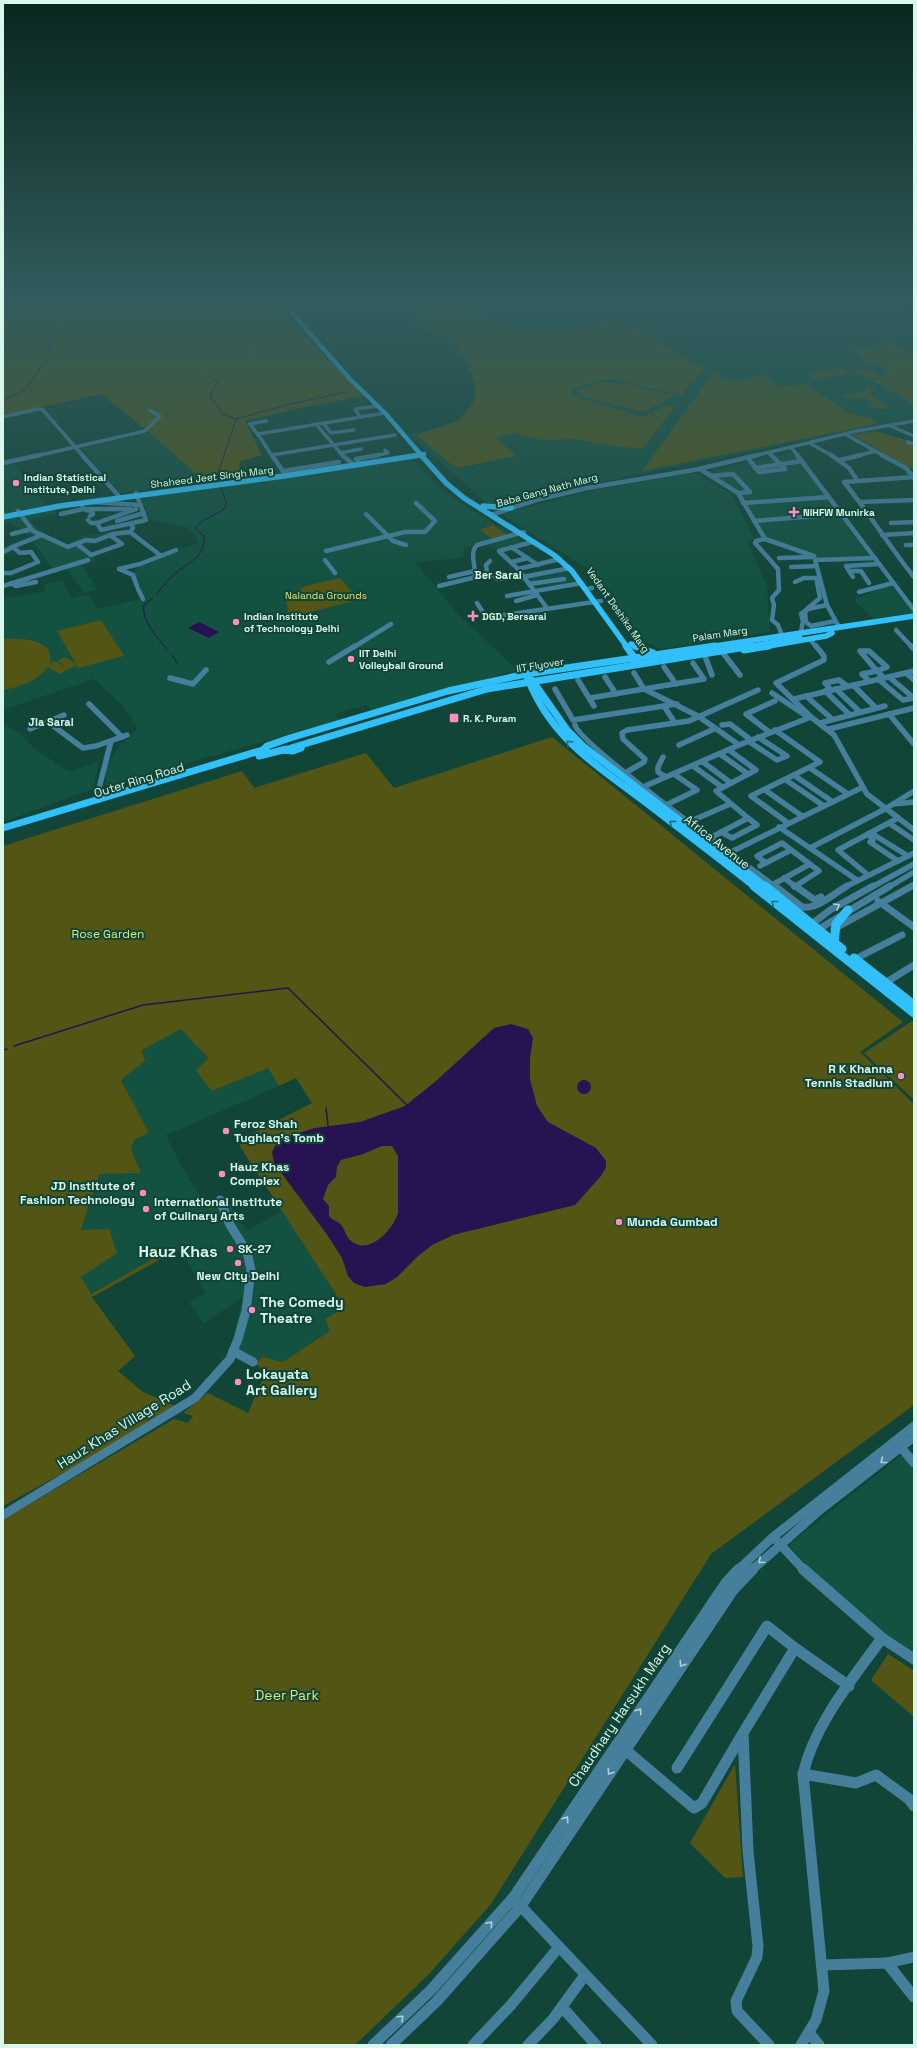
<svg xmlns="http://www.w3.org/2000/svg" width="917" height="2048" viewBox="0 0 917 2048" font-family="'Space Grotesk',sans-serif">
  <style>
    .built { fill: #135141 }
    .green { fill: #535515 }
    .water { fill: #271352; fill-rule: evenodd }
    .lines { fill: none; stroke-linecap: round; stroke-linejoin: round }
    .stream-far1 { stroke: #271352; stroke-width: 1 }
    .stream { stroke: #271352; stroke-width: 1.5 }
    .minor-far5 { stroke: #457f9c; stroke-width: 3.5 }
    .minor-far4 { stroke: #457f9c; stroke-width: 4.5 }
    .minor-far3 { stroke: #457f9c; stroke-width: 5.5 }
    .minor-far2 { stroke: #457f9c; stroke-width: 7 }
    .minor-far1 { stroke: #457f9c; stroke-width: 9 }
    .minor { stroke: #457f9c; stroke-width: 11 }
    .major-far3 { stroke: #31c0fb; stroke-width: 4.5 }
    .major-far2 { stroke: #31c0fb; stroke-width: 5.5 }
    .major-far1 { stroke: #31c0fb; stroke-width: 7 }
    .major { stroke: #31c0fb; stroke-width: 9 }
    .major-bridge-far1 { stroke: #31c0fb; stroke-width: 5.5 }
    .major-bridge { stroke: #31c0fb; stroke-width: 7 }
    .oneway { stroke: #1c707c }
    .oneway2 { stroke: #acd4d4 }
    .poi-dot { fill: #fc8fc2; stroke: #114537; stroke-width: 1.5 }
    .labels { text-anchor: middle; dominant-baseline: central; stroke-width: 4; stroke-linejoin: round; paint-order: stroke }
    .far-poi-label { font-size: 10px; font-weight: bold; fill: #d8f8ec; stroke: #114537; text-anchor: start }
    .far-street-label { font-size: 10px; fill: #d8f8ec; stroke: #114537 }
    .far-park-label { font-size: 10px; fill: #dfe473; stroke: #114537 }
    .far-neighbourhood-label { font-size: 11px; font-weight: bold; fill: #d8f8ec; stroke: #114537 }
    .street-label { font-size: 12px; fill: #d8f8ec; stroke: #114537 }
    .park-label { font-size: 12px; fill: #dfe473; stroke: #114537 }
    .poi-label { font-size: 12px; font-weight: bold; fill: #d8f8ec; stroke: #114537; text-anchor: start }
    .near-poi-label { font-size: 14px; font-weight: bold; fill: #d8f8ec; stroke: #114537; text-anchor: start }
    .near-street-label { font-size: 14px; fill: #d8f8ec; stroke: #114537 }
    .near-park-label { font-size: 14px; fill: #dfe473; stroke: #114537 }
    .district-label { font-size: 16px; font-weight: bold; fill: #d8f8ec; stroke: #114537 }
  </style>
  <rect width="100%" height="100%" fill="#114537"/>
  <g class="built">
    <polygon points="289,303 900,303 914,312 914,418 489,505 409,434 462,423 493,398 445,342 393,314 308,321"/>
    <polygon points="150,433 203,480 203,483 121,493 81,448"/>
    <polygon points="799,451 876,557 813,559 812,556 766,541 735,493 711,477 701,473"/>
    <polygon points="412,460 440,488 464,505 526,543 502,551 481,544 465,548 463,558 415,562 457,613 517,670 372,711 367,705 335,714 340,720 106,786 106,765 119,747 138,728 120,703 94,679 3,710 3,598 46,591 45,584 62,581 72,598 89,594 98,609 141,599 129,575 150,560 198,543 193,532 186,527 150,520 141,497"/>
    <polygon points="13,463 43,501 46,505 3,514 3,465"/>
    <polygon points="695,473 730,493 754,538 747,541 767,585 770,632 660,649 639,639 590,570 501,514 594,490"/>
    <polygon points="55,507 56,514 29,520 39,530 67,544 83,536 111,532 116,536 89,545 85,544 95,558 94,562 82,565 97,590 84,593 67,569 55,572 33,542 17,547 3,558 3,548 5,546 33,536 26,534 11,522 3,524 3,518"/>
    <polygon points="560,568 564,573 564,571 569,570 582,585 555,585 529,589 521,579 504,580 503,576"/>
    <polygon points="892,586 914,613 874,619 854,600 883,587"/>
    <polygon points="3,724 18,732 36,750 69,772 99,761 93,789 3,822"/>
    <polygon points="181,1029 208,1058 212,1091 268,1067 279,1086 166,1135 183,1169 205,1204 224,1196 247,1231 282,1211 346,1308 330,1331 283,1362 263,1357 254,1363 231,1347 243,1297 204,1323 189,1303 205,1293 180,1249 159,1260 156,1257 90,1294 81,1276 117,1253 81,1231 99,1174 141,1173 131,1149 134,1140 149,1133 121,1080 145,1061 142,1050"/>
    <polygon points="902,1455 914,1469 914,1655 883,1636 814,1573 788,1545"/>
  </g>
  <g class="green">
    <polygon points="3,303 278,303 292,323 359,391 363,396 305,407 245,421 262,455 239,462 241,476 203,480 150,433 101,394 3,416"/>
    <path d="M417 303H455L511 327 545 329 582 326 619 318 705 369 681 396 625 381 608 379 571 389 575 397 640 416C656 416 657 404 676 406L642 449 599 444 576 439 542 440 512 433 496 438 516 456 456 468 416 435 458 421 473 403 476 390 469 364 453 340 409 312 412 306Z"/>
    <polygon points="891,343 914,355 914,405 872,380 884,378 883,374 890,372 881,365 870,365 853,350 880,349 874,344"/>
    <polygon points="841,368 850,374 815,379 807,373"/>
    <polygon points="860,369 873,370 880,377 868,379 852,370"/>
    <polygon points="713,373 733,382 764,375 779,387 805,384 850,413 871,418 876,424 642,471"/>
    <polygon points="603,382 621,384 626,383 674,396 643,412 579,396 576,391"/>
    <path d="M869 386 876 391 868 393 888 408 875 409 869 405 874 404C865 397 858 397 847 398L843 395 868 391 864 387Z"/>
    <polygon points="876,431 906,440 902,442 914,446 914,470 852,435"/>
    <polygon points="493,525 507,535 493,539 479,530"/>
    <polygon points="340,578 359,600 289,617 286,600 305,586"/>
    <path d="M101 620 124 656 78 668 76 665 59 674 48 667C36 681 21 687 3 690V639C20 638 55 638 50 663L55 661 67 668 58 661 65 657 76 664 57 631Z"/>
    <polygon points="552,737 903,1022 860,1052 914,1104 914,1405 711,1554 491,1904 428,1975 355,2045 3,2045 3,1520 174,1419 188,1423 193,1416 183,1413 208,1393 248,1413 266,1371 254,1363 263,1357 283,1362 330,1331 325,1319 345,1308 239,1145 246,1140 245,1137 312,1103 296,1078 279,1086 268,1068 212,1091 196,1071 208,1058 181,1029 142,1050 145,1061 121,1080 149,1133 134,1140 131,1149 141,1173 99,1174 81,1230 109,1229 117,1253 81,1277 91,1294 156,1257 159,1260 92,1297 135,1356 118,1371 143,1392 175,1406 142,1425 143,1429 3,1506 3,846 242,771 254,788 366,753 394,788"/>
    <polygon points="912,1021 914,1023 914,1100 864,1053"/>
    <polygon points="888,1654 914,1671 914,1717 871,1680"/>
    <polygon points="735,1764 743,1877 725,1878 690,1843"/>
  </g>
  <g class="water">
    <polygon points="199,622 219,632 209,638 188,628"/>
    <path d="M511 1024 528 1029 533 1038 530 1058V1079L537 1106 548 1122 596 1148 606 1161V1167L601 1176 575 1205 453 1235 432 1245 417 1257 397 1277 386 1284 365 1287 354 1283 348 1276 342 1258 328 1236 274 1163 272 1152 275 1146 285 1139 302 1132 315 1128 360 1122 405 1106 436 1081 494 1028ZM382 1146H392L398 1156V1213C393 1229 370 1256 351 1241 345 1236 345 1227 339 1223 336 1220 332 1220 329 1216V1206L323 1199 328 1185 336 1177 337 1166 341 1160 363 1154Z"/>
    <circle cx="584" cy="1087" r="7"/>
  </g>
  <g class="lines">
    <g class="stream-far1">
      <polyline points="208,375 217,383 210,396 223,414 236,419"/>
      <polyline points="3,401 25,390 50,354 51,337 56,327 80,303"/>
      <polyline points="218,481 216,479 236,419 290,404 346,392"/>
      <path d="M156 595C161 590 165 583 170 578 184 564 206 559 204 536L196 530V527L201 522 226 508V501L220 486"/>
      <path d="M152 599 144 605C141 621 158 638 167 649"/>
      <polyline points="172,655 177,663"/>
    </g>
    <g class="stream">
      <polyline points="14,1046 143,1005 288,988 407,1105"/>
      <polyline points="3,1050 7,1049"/>
      <polyline points="326,1108 328,1126"/>
    </g>
    <g class="minor-far5">
      <polyline points="3,417 38,409 43,410 83,456"/>
      <polyline points="360,417 355,409 378,406"/>
      <polyline points="323,423 331,433 354,430"/>
      <polyline points="316,424 343,456"/>
      <polyline points="890,426 914,436"/>
      <polyline points="845,434 884,456"/>
      <polyline points="258,435 250,424 266,421"/>
      <polyline points="907,442 914,444"/>
      <polyline points="811,444 833,456"/>
      <polyline points="792,448 798,456"/>
      <polyline points="340,453 361,449"/>
      <polyline points="770,454 772,456"/>
      <polyline points="272,455 395,435"/>
      <polyline points="36,456 145,431 160,416 149,410"/>
      <polyline points="272,456 258,434 385,413"/>
      <polyline points="374,456 388,453 385,450"/>
      <polyline points="754,456 857,431 914,421"/>
      <polyline points="857,456 875,451"/>
    </g>
    <g class="minor-far4">
      <polyline points="82,455 118,495 117,498"/>
      <polyline points="272,455 274,455"/>
      <polyline points="272,455 286,476"/>
      <polyline points="342,455 352,463"/>
      <polyline points="797,455 914,610"/>
      <polyline points="831,455 849,468 857,480"/>
      <polyline points="882,455 906,468 914,478"/>
      <polyline points="747,457 759,472 785,469 771,455"/>
      <polyline points="840,460 861,455"/>
      <polyline points="359,462 356,459 379,455"/>
      <polyline points="3,463 40,455"/>
      <polyline points="755,468 802,461"/>
      <polyline points="700,469 738,493 765,539 814,556 827,605 839,627"/>
      <polyline points="283,471 339,462"/>
      <polyline points="711,476 733,474 750,492 738,493"/>
      <path d="M914 477 844 482C869 513 889 546 914 577"/>
      <polyline points="136,493 146,520 101,530 97,523 136,509"/>
      <polyline points="91,502 141,505"/>
      <polyline points="860,502 914,500"/>
      <polyline points="81,503 83,509 130,509"/>
      <polyline points="743,503 829,497"/>
      <polyline points="86,510 92,511 93,514 90,516"/>
      <polyline points="18,511 33,531 68,547 86,540 95,541 113,534 130,532 133,528 131,524"/>
      <polyline points="61,514 83,509"/>
      <polyline points="366,514 393,541 406,545"/>
      <polyline points="491,515 536,500 587,488 694,470 758,455"/>
      <polyline points="88,520 91,523 97,523"/>
      <polyline points="117,521 144,513"/>
      <polyline points="754,521 842,514"/>
      <polyline points="891,523 914,522"/>
      <polyline points="130,532 160,555"/>
      <polyline points="12,534 31,529"/>
      <polyline points="882,535 914,533"/>
      <polyline points="765,539 756,541 755,543 778,569 779,590 772,598 774,605 772,620 778,625 782,635"/>
      <polyline points="532,542 499,551 518,569 547,608"/>
      <polyline points="77,544 91,555 122,544 110,535"/>
      <polyline points="906,545 914,545"/>
      <polyline points="12,547 42,535"/>
      <polyline points="511,547 538,565"/>
      <polyline points="326,551 405,532 425,532 435,521 416,503"/>
      <polyline points="3,552 13,547 20,553 31,552 38,562 11,573 3,573"/>
      <polyline points="779,558 812,557"/>
      <polyline points="325,560 335,573"/>
      <polyline points="815,560 875,558"/>
      <polyline points="490,561 486,565 487,573 494,575 497,579 523,577 570,568"/>
      <polyline points="512,562 528,558"/>
      <polyline points="791,567 817,566"/>
      <polyline points="119,569 140,564 176,550"/>
      <polyline points="119,569 133,575 137,586"/>
      <polyline points="518,569 560,559"/>
      <polyline points="849,571 861,571 869,583"/>
      <polyline points="449,577 475,571"/>
      <path d="M475 577C476 566 469 553 477 545L524 532"/>
      <polyline points="853,577 846,566 879,564"/>
      <polyline points="795,582 804,578 820,578"/>
      <polyline points="11,583 16,586 36,582"/>
      <polyline points="529,584 564,579"/>
      <polyline points="3,586 88,560"/>
      <polyline points="439,586 488,574"/>
      <polyline points="138,589 143,599"/>
      <polyline points="586,589 592,588"/>
      <polyline points="859,592 893,583"/>
      <polyline points="507,596 582,583"/>
      <polyline points="516,601 537,595"/>
      <polyline points="477,603 484,614 490,617 601,601"/>
      <polyline points="827,605 808,609 805,612 806,622 811,626 835,621"/>
      <polyline points="896,630 912,647"/>
      <polyline points="801,632 803,621 801,614 820,598 817,582"/>
      <polyline points="810,639 816,647"/>
      <polyline points="354,647 391,624"/>
    </g>
    <g class="minor-far3">
      <polyline points="816,646 824,656 824,660 776,683 811,717 834,735 867,794 914,830"/>
      <polyline points="911,646 914,649"/>
      <polygon points="860,651 869,651 887,667 877,671"/>
      <polyline points="723,653 740,675"/>
      <polyline points="705,656 712,675"/>
      <polyline points="329,662 355,646"/>
      <polyline points="664,667 676,684"/>
      <polyline points="877,671 884,678"/>
      <polyline points="634,673 644,689 698,716 739,745"/>
      <polyline points="906,673 914,680"/>
      <polyline points="605,677 616,694"/>
      <polyline points="889,677 914,698"/>
      <polyline points="170,678 193,684 206,670"/>
      <polyline points="878,679 903,700 914,698"/>
      <polyline points="578,680 594,706"/>
      <polyline points="869,681 862,674 877,671"/>
      <polyline points="853,685 876,708"/>
      <polyline points="555,689 573,720 677,704"/>
      <polyline points="836,689 859,711"/>
      <polyline points="831,690 825,683 839,680 847,686"/>
      <polyline points="825,691 849,714"/>
      <polyline points="772,693 805,715"/>
      <polyline points="806,696 832,719"/>
      <polyline points="590,698 704,679 693,663"/>
      <polyline points="794,699 914,671"/>
      <polyline points="89,704 122,737"/>
      <polyline points="889,714 914,744"/>
      <polyline points="48,722 83,748 96,746 127,735"/>
      <polyline points="675,723 689,721 758,690"/>
      <polyline points="820,723 885,706"/>
      <path d="M575 725C579 744 749 867 776 887"/>
      <polyline points="722,725 730,724 751,740"/>
      <polyline points="30,729 64,715"/>
      <polyline points="829,729 914,708"/>
      <polyline points="775,730 820,762 751,796 788,823"/>
      <polyline points="769,732 746,714 775,701"/>
      <polyline points="748,741 777,760 787,756 758,737"/>
      <polyline points="679,745 714,729"/>
      <polyline points="720,754 748,774"/>
      <polyline points="663,757 658,767 658,772 666,777"/>
      <polyline points="703,762 731,783"/>
      <polyline points="693,766 722,787"/>
      <polyline points="810,768 848,794"/>
      <polyline points="625,773 644,762 645,759 623,739 622,733 627,730 675,723 664,706"/>
      <polyline points="795,776 833,802"/>
      <polyline points="786,780 824,806"/>
      <polyline points="643,787 739,745 811,717"/>
      <polyline points="765,790 802,816"/>
      <polyline points="96,800 111,741"/>
      <polyline points="894,804 914,802"/>
      <polyline points="666,805 697,790 674,774"/>
      <polyline points="689,822 730,804"/>
      <polyline points="889,823 914,840"/>
      <polyline points="779,827 857,880"/>
      <polyline points="721,832 732,838 757,825 748,818"/>
      <polyline points="871,833 908,856"/>
      <polyline points="868,834 873,840 870,842 898,861"/>
      <polyline points="710,838 748,818 716,791 756,770 729,750"/>
      <polyline points="810,848 885,809 914,791"/>
      <polyline points="729,853 863,787"/>
      <polyline points="766,863 757,856 782,843 819,871 794,887"/>
      <polyline points="760,866 791,850"/>
      <polyline points="868,875 838,850 898,818"/>
      <polyline points="784,878 796,887"/>
      <polyline points="772,885 810,864"/>
      <polyline points="845,887 914,853"/>
      <polyline points="872,887 914,864"/>
      <polyline points="889,887 914,872"/>
      <polyline points="910,887 914,885"/>
    </g>
    <g class="minor-far2">
      <path d="M775 886 802 907C817 910 834 893 847 886"/>
      <polyline points="795,886 815,900 821,897"/>
      <polyline points="878,901 914,927"/>
      <polyline points="809,926 830,910 873,886"/>
      <polyline points="814,929 819,929 890,886"/>
      <polyline points="834,929 912,886"/>
      <polyline points="855,959 902,935"/>
      <polyline points="885,983 914,965"/>
    </g>
    <g class="minor-far1">
      <polyline points="233,1351 253,1362"/>
      <polyline points="899,1445 914,1463"/>
      <polyline points="3,1515 195,1398 230,1359 238,1339 246,1311 251,1270 247,1252 230,1225 220,1200"/>
      <polyline points="777,1541 804,1570"/>
      <polyline points="738,1570 773,1537 914,1426"/>
      <polyline points="752,1570 820,1510 914,1437"/>
    </g>
    <g class="minor">
      <polyline points="882,1638 914,1659"/>
      <polyline points="795,1648 849,1686"/>
      <polyline points="622,1747 694,1808 702,1803 743,1733"/>
      <polyline points="677,1768 767,1626 795,1648 743,1733 748,1851 758,1946 757,1957 736,2001 737,2011 769,2045"/>
      <polyline points="803,1774 856,1783 876,1775 909,1799 914,1806"/>
      <polyline points="513,1898 652,2045"/>
      <polyline points="887,1963 914,1997"/>
      <polyline points="823,1965 887,1963 914,1957"/>
      <polyline points="562,2007 596,2045"/>
      <polyline points="810,2034 819,2045"/>
      <polyline points="373,2045 431,1990 513,1898 726,1583 739,1569"/>
      <polyline points="391,2045 437,2001 521,1906 733,1590 753,1569"/>
      <polyline points="473,2045 511,2005 559,1947"/>
      <polyline points="528,2045 553,2019 585,1975"/>
      <path d="M801 2045 816 2020 824 1991 803 1774C815 1723 852 1680 882 1638L803 1569"/>
    </g>
    <g class="major-far3">
      <polyline points="283,303 350,379 385,413 422,456"/>
      <polyline points="910,303 914,305"/>
      <polyline points="414,456 424,454"/>
    </g>
    <g class="major-far2">
      <polyline points="421,455 446,483 464,498 554,555 572,571 627,647"/>
      <polyline points="483,506 511,508"/>
      <polyline points="3,517 60,506 284,476 420,455"/>
      <polyline points="631,644 638,647"/>
      <polyline points="708,647 914,616"/>
      <polyline points="763,647 826,636 832,633"/>
    </g>
    <g class="major-far1">
      <polyline points="626,646 637,661"/>
      <polyline points="635,646 653,653"/>
      <polyline points="744,650 769,646"/>
      <path d="M526 674C550 739 597 765 649 805 684 832 720 859 755 887"/>
      <polyline points="532,680 567,730 583,746 766,887"/>
      <polyline points="282,750 293,751 301,748"/>
      <polyline points="262,751 267,746 290,738 448,691 526,674 715,646"/>
      <polyline points="259,756 287,749"/>
      <polyline points="3,828 266,749"/>
    </g>
    <g class="major">
      <polyline points="754,886 914,1013"/>
      <polyline points="765,886 842,949"/>
      <polyline points="834,943 836,924 848,910"/>
      <polyline points="854,958 914,1005"/>
    </g>
    <polyline class="major-bridge-far1" points="746,647 800,638"/>
    <polyline class="major-bridge" points="291,748 487,689 752,646"/>
  </g>
  <defs><path id="oneway-chevron" d="M-2-3.5L2.5 0L-2 3.5" fill="none" stroke-width="1.6" stroke-linecap="round" stroke-linejoin="round"/></defs>
  <g class="oneway">
    <use href="#oneway-chevron" transform="translate(569 743) rotate(-135)"/>
    <use href="#oneway-chevron" transform="translate(672 823) rotate(-143)"/>
    <use href="#oneway-chevron" transform="translate(774 903) rotate(-141)"/>
  </g>
  <g class="oneway2">
    <use href="#oneway-chevron" transform="translate(837 906) rotate(-30)"/>
    <use href="#oneway-chevron" transform="translate(883 1461) rotate(141)"/>
    <use href="#oneway-chevron" transform="translate(761 1561) rotate(138)"/>
    <use href="#oneway-chevron" transform="translate(682 1664) rotate(124)"/>
    <use href="#oneway-chevron" transform="translate(639 1711) rotate(-56)"/>
    <use href="#oneway-chevron" transform="translate(610 1772) rotate(124)"/>
    <use href="#oneway-chevron" transform="translate(566 1819) rotate(-56)"/>
    <use href="#oneway-chevron" transform="translate(490 1924) rotate(-49)"/>
    <use href="#oneway-chevron" transform="translate(401 2018) rotate(-43)"/>
  </g>
  <linearGradient id="sky" x2="0" y2="1"><stop stop-color="#09261e"/><stop offset="0.51" stop-color="#325c5e"/><stop offset="1" stop-color="#325c5e" stop-opacity="0"/></linearGradient>
  <rect width="917" height="590" fill="url(#sky)"/>
  <g class="poi-dot">
    <circle cx="16" cy="483" r="4"/>
    <path d="M792 506h4v4h4v4h-4v4h-4v-4h-4v-4h4z"/>
    <path d="M471 610h4v4h4v4h-4v4h-4v-4h-4v-4h4z"/>
    <circle cx="236" cy="622" r="4"/>
    <circle cx="351" cy="659" r="4"/>
    <rect x="449" y="713" width="10" height="10" rx="2"/>
    <circle cx="901" cy="1076" r="4"/>
    <circle cx="226" cy="1131" r="4"/>
    <circle cx="222" cy="1174" r="4"/>
    <circle cx="143" cy="1193" r="4"/>
    <circle cx="146" cy="1209" r="4"/>
    <circle cx="619" cy="1222" r="4"/>
    <circle cx="230" cy="1249" r="4"/>
    <circle cx="238" cy="1263" r="4"/>
    <circle cx="252" cy="1310" r="4"/>
    <circle cx="238" cy="1382" r="4"/>
  </g>
  <g class="labels">
    <g class="far-poi-label">
      <text x="24" y="477">Indian Statistical<tspan x="24" dy="12">Institute, Delhi</tspan></text>
      <text x="803" y="512">NIHFW Munirka</text>
      <text x="244" y="616">Indian Institute<tspan x="244" dy="12">of Technology Delhi</tspan></text>
      <text x="482" y="616">DGD, Bersarai</text>
      <text x="359" y="653">IIT Delhi<tspan x="359" dy="12">Volleyball Ground</tspan></text>
      <text x="463" y="718">R. K. Puram</text>
    </g>
    <g class="far-street-label">
      <text transform="translate(212 477) rotate(-7)">Shaheed Jeet Singh Marg</text>
      <text transform="translate(547 490) rotate(-15)">Baba Gang Nath Marg</text>
      <text transform="translate(618 610) rotate(55)">Vedant Deshika Marg</text>
      <text transform="translate(720 634) rotate(-9)">Palam Marg</text>
      <text transform="translate(540 665) rotate(-9)">IIT Flyover</text>
    </g>
    <g class="far-park-label">
      <text x="326" y="595">Nalanda Grounds</text>
    </g>
    <g class="far-neighbourhood-label">
      <text x="498" y="575">Ber Sarai</text>
      <text x="51" y="722">Jia Sarai</text>
    </g>
    <g class="street-label">
      <text transform="translate(139 780) rotate(-17)">Outer Ring Road</text>
      <text transform="translate(717 842) rotate(38)">Africa Avenue</text>
    </g>
    <g class="park-label">
      <text x="108" y="934">Rose Garden</text>
    </g>
    <g class="poi-label">
      <text x="893" y="1069" text-anchor="end">R K Khanna<tspan x="893" dy="14">Tennis Stadium</tspan></text>
      <text x="234" y="1124">Feroz Shah<tspan x="234" dy="14">Tughlaq's Tomb</tspan></text>
      <text x="230" y="1167">Hauz Khas<tspan x="230" dy="14">Complex</tspan></text>
      <text x="135" y="1186" text-anchor="end">JD Institute of<tspan x="135" dy="14">Fashion Technology</tspan></text>
      <text x="154" y="1202">International Institute<tspan x="154" dy="14">of Culinary Arts</tspan></text>
      <text x="627" y="1222">Munda Gumbad</text>
      <text x="238" y="1249">SK-27</text>
      <text x="238" y="1276" text-anchor="middle">New City Delhi</text>
    </g>
    <g class="near-poi-label">
      <text x="260" y="1302">The Comedy<tspan x="260" dy="16">Theatre</tspan></text>
      <text x="246" y="1374">Lokayata<tspan x="246" dy="16">Art Gallery</tspan></text>
    </g>
    <g class="near-street-label">
      <text transform="translate(124 1424) rotate(-32)">Hauz Khas Village Road</text>
      <text transform="translate(619 1715) rotate(-56)">Chaudhary Harsukh Marg</text>
    </g>
    <g class="near-park-label">
      <text x="287" y="1695">Deer Park</text>
    </g>
    <g class="district-label">
      <text x="178" y="1251">Hauz Khas</text>
    </g>
  </g>
  <rect width="917" height="2048" fill="none" stroke="#d8f8ec" stroke-width="8"/>
</svg>
